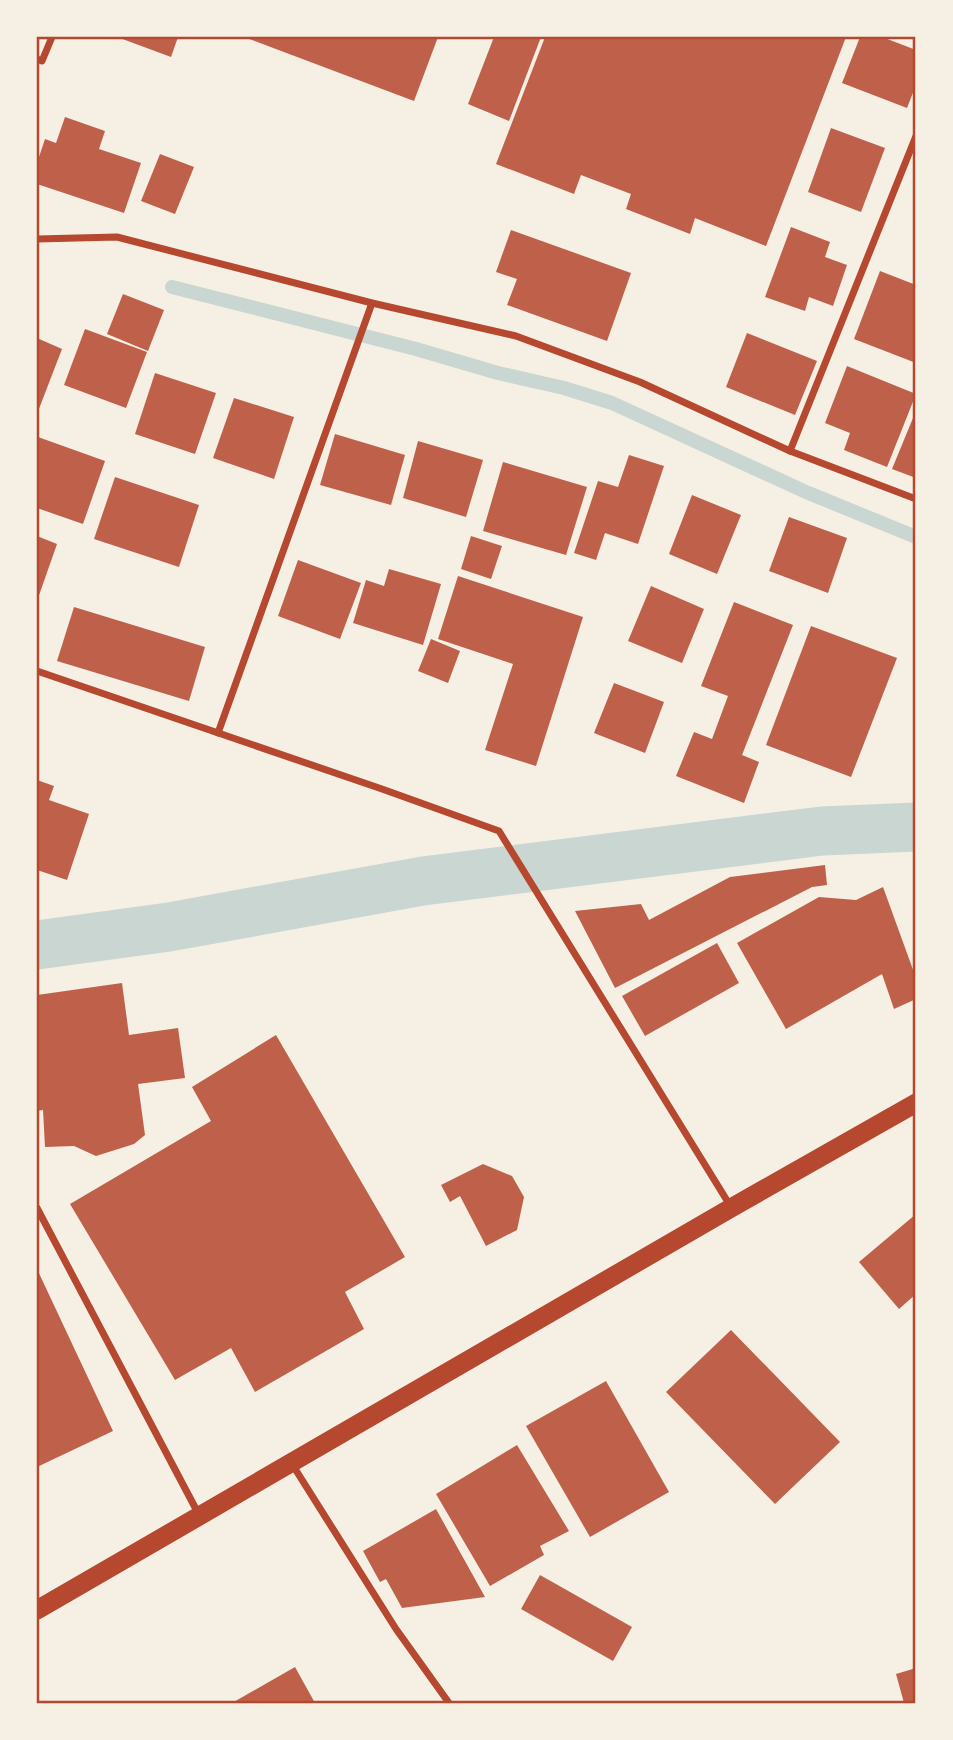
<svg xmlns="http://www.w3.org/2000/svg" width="953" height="1740" viewBox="0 0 953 1740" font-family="Cabin,sans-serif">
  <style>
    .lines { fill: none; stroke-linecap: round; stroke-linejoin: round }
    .stream { stroke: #c9d6d2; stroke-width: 14 }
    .canal { stroke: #c9d6d2; stroke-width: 49 }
    .building { fill: #bf614a }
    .minor { stroke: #b5482f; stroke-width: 7 }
    .trunk { stroke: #b5482f; stroke-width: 19 }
    .neatline { fill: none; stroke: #b5482f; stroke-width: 2.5 }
  </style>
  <rect width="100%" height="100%" fill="#f6efe4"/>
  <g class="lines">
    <polyline class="stream" points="172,287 416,349 498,373 564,388 612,403 806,492 916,537"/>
    <polyline class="canal" points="37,945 169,927 423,881 822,831 916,827"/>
  </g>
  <g class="building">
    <polygon points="117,37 178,37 171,57"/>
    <polygon points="244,37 438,37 414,101"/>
    <polygon points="494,37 541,37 509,121 468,104"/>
    <polygon points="545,37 846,37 766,246 695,218 690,234 626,209 631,194 581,175 574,194 496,164"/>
    <polygon points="860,37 882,37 916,50 916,85 907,108 842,83"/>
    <polygon points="65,117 105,131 99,149 141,163 124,213 37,184 37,163 45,139 56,143"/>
    <polygon points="831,128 885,148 861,212 808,192"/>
    <polygon points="160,154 194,167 175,214 141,201"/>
    <polygon points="791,227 830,242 825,257 847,265 833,306 809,297 805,311 765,297"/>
    <polygon points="511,230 631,273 607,341 507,305 517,279 496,272"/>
    <polygon points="880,271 916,285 916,363 854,339"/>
    <polygon points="123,294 164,310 148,351 107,334"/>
    <polygon points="85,329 147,352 126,408 64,385"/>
    <polygon points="747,333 817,361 795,415 726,387"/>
    <polygon points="37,338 62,349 37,414"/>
    <polygon points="847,366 916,394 887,467 844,450 850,433 825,423"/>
    <polygon points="155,373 216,393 195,454 135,434"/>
    <polygon points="234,398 294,417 274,479 213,458"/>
    <polygon points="913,418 916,419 916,478 892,469"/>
    <polygon points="335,434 405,455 391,505 320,485"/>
    <polygon points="38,437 105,461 83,524 37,508"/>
    <polygon points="418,441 483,460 466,517 403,498"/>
    <polygon points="629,455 664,466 638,544 605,533 596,560 574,553 598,481 618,487"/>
    <polygon points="503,462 587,487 566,555 483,531"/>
    <polygon points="115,477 199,505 179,567 94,539"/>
    <polygon points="692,495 741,515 717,574 669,554"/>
    <polygon points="789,517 847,538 828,593 769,571"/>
    <polygon points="37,536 57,544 37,601"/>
    <polygon points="471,536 502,546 491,579 461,569"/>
    <polygon points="298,560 361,583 340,639 278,616"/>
    <polygon points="389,569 441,584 423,645 353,623 366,580 384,586"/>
    <polygon points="458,576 583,617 536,766 485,750 513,664 438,639"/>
    <polygon points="651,586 704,609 682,663 628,641"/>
    <polygon points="734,602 793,625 742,755 759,762 744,803 676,776 694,732 712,739 728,696 701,686"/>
    <polygon points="74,607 205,647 189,701 57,661"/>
    <polygon points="811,626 897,658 851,777 766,745"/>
    <polygon points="431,639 460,651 448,683 418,671"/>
    <polygon points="614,683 664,702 645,753 594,733"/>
    <polygon points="37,780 54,786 49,800 89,814 67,880 37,870"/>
    <polygon points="825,865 827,885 812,887 615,988 575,911 641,904 649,920 730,877"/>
    <polygon points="883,887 916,978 916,999 894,1009 882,974 786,1029 737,943 819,897 856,900"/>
    <polygon points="717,943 739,983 645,1036 622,996"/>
    <polygon points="122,983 129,1035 178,1028 185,1078 138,1084 145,1135 134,1144 96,1156 74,1146 45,1147 43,1110 37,1111 37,995"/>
    <polygon points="276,1035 405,1257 345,1292 364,1329 255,1392 231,1348 175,1380 70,1204 211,1121 192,1087"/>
    <polygon points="483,1164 512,1176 524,1197 517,1230 486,1246 460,1196 450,1202 441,1185"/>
    <polygon points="916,1214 916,1294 899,1309 859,1262"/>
    <polygon points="37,1269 113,1431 37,1467"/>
    <polygon points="731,1330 840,1442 775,1504 666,1392"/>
    <polygon points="606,1381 669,1492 590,1537 526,1426"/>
    <polygon points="517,1445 569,1531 540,1546 544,1555 490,1586 436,1494"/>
    <polygon points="436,1509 485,1597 402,1608 386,1579 380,1582 363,1551"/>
    <polygon points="540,1575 632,1627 613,1661 521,1609"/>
    <polygon points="295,1667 315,1703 232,1703"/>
    <polygon points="916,1668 916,1703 904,1703 896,1674"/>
  </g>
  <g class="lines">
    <g class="minor">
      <polyline points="37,59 42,61 52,37"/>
      <polyline points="37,239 117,237 372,303 516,336 640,382 790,451 916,499"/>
      <polyline points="790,451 916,136"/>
      <polyline points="37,671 382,789 499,831 731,1207"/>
      <polyline points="218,733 372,303"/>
      <polyline points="37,1208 198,1513"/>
      <polyline points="292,1464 396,1629 449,1703"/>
    </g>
    <polyline class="trunk" points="37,1610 731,1208 916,1103"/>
  </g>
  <rect width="953" height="1740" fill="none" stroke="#f6efe4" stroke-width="77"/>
  <rect x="38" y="38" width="876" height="1664" class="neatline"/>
</svg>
